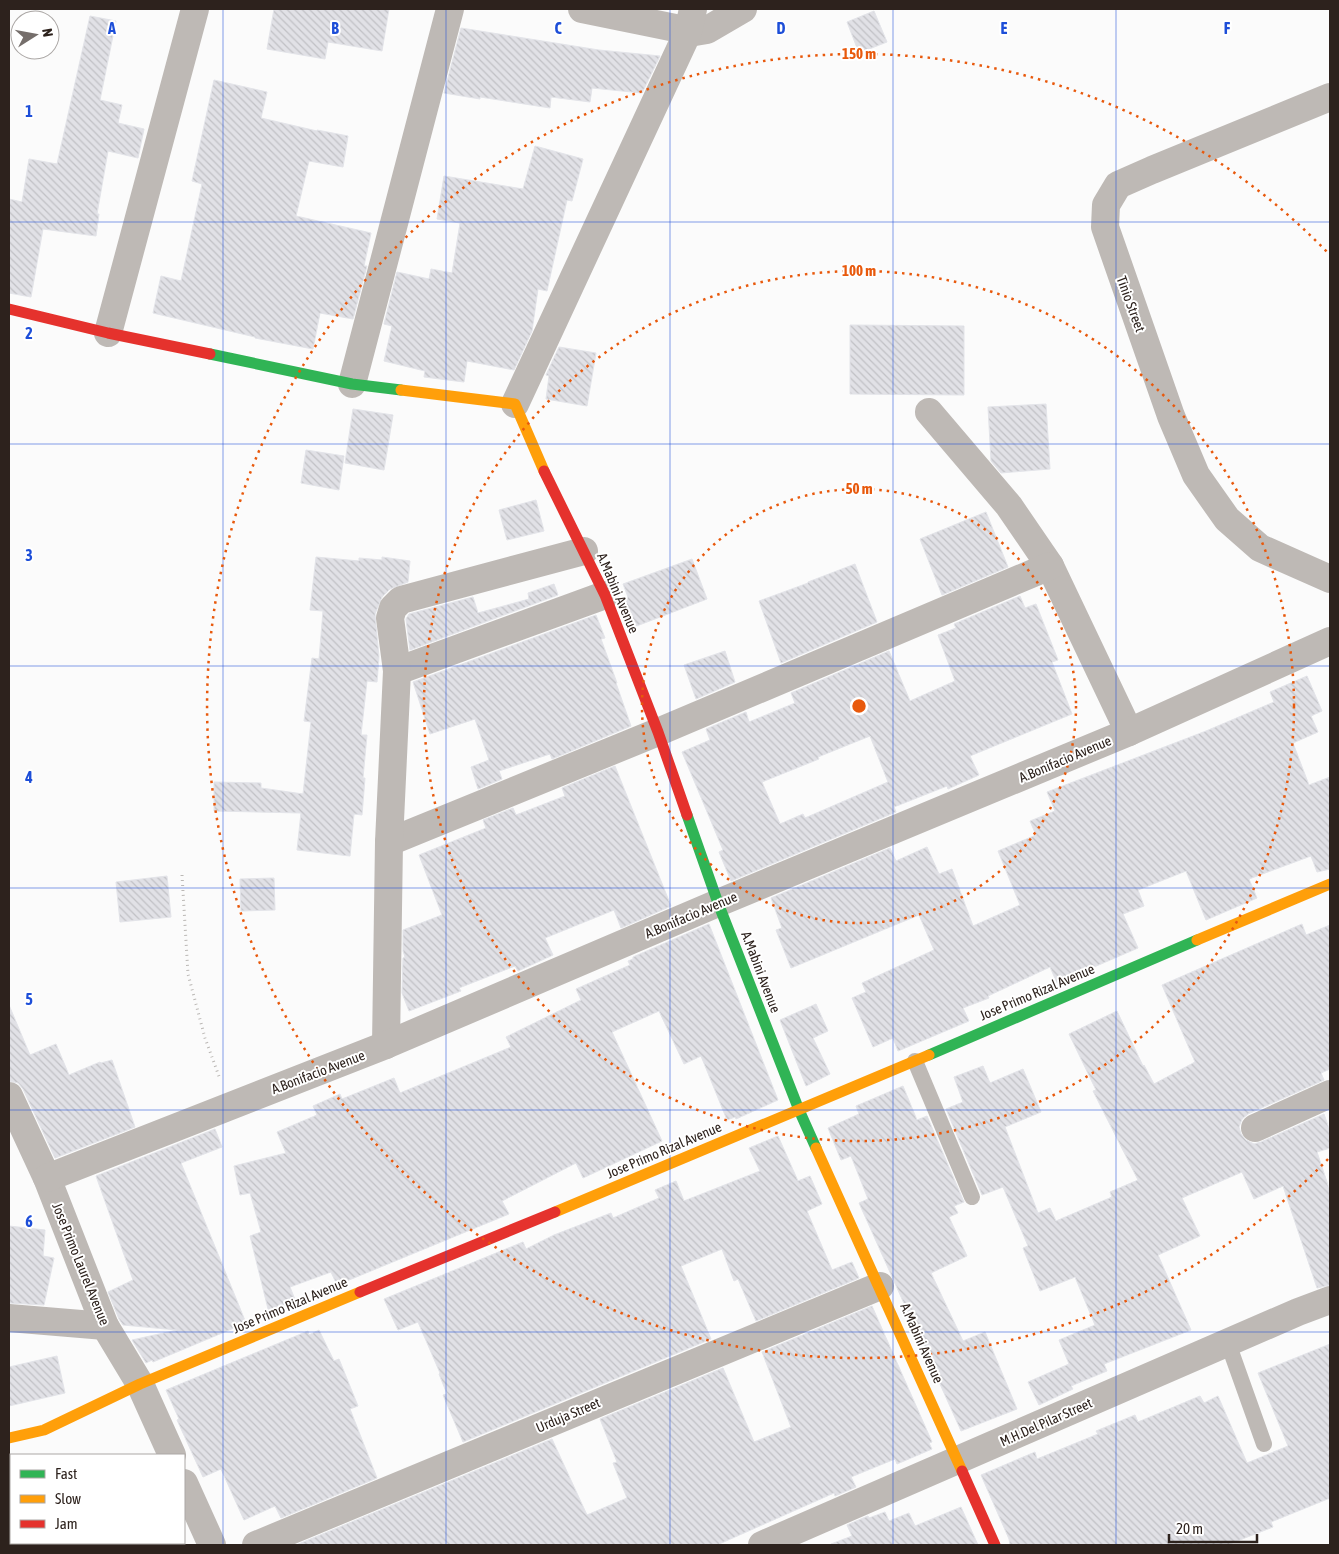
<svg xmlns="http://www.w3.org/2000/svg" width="1339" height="1554" viewBox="0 0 1339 1554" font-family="'Asap Condensed',sans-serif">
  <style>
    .building { fill: url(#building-back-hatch); stroke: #e3e4e9; fill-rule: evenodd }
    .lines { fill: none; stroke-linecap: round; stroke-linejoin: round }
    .path { stroke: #bbb8b5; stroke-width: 3; stroke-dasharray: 1 4; stroke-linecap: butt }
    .lane { stroke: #beb9b5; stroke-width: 16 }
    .street { stroke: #beb9b5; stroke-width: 28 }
    .fast { stroke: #30b455; stroke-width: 11 }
    .slow { stroke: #ff9f0a; stroke-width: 11 }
    .jam { stroke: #e5322d; stroke-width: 11 }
    .grid { fill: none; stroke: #1d4ed8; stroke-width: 1; stroke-opacity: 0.55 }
    .ring { fill: none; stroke: #e8590c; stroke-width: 2.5; stroke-dasharray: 2.5 5 }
    .labels { text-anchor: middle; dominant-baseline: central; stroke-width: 4; stroke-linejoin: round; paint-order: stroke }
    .street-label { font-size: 14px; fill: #2d221d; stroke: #fff }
    .grid-label { font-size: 16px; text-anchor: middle; font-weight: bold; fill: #1d4ed8; stroke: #fff; stroke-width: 4; stroke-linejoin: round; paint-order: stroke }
    .centre { fill: #e8590c; stroke: #fff; stroke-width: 2.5 }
    .ring-label { font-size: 15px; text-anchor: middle; font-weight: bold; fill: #e8590c; stroke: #fff; stroke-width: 4; stroke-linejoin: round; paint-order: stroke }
  </style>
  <defs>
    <pattern id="building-back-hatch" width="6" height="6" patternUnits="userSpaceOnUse" patternTransform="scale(1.25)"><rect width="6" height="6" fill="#e1e1e6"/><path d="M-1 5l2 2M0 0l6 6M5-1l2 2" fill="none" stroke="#c1c1c5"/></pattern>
  </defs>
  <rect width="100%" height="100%" fill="#fbfbfb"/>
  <g class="building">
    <polygon points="274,9 389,9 382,51 328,42 325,59 267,49"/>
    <polygon points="874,11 887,42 859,53 847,22"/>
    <polygon points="90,16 116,21 100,100 122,105 118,123 144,129 138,158 108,151 97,214 99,214 96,236 43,229 31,297 9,293 9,199 22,202 29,159 57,164"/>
    <polygon points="461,28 599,50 660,56 642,93 592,88 590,102 551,97 550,108 480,97 480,99 444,93"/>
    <polygon points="214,80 267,92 261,118 317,131 317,130 348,136 343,167 309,161 296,216 371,233 364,266 367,266 353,319 320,313 313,349 255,338 255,337 153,313 161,276 181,281 202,184 192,181"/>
    <polygon points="535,146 583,159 572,201 567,200 547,291 538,289 532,331 514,370 467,361 464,382 424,377 425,371 384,361 392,326 384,324 397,272 429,279 431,269 452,273 460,223 437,219 444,176 523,189"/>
    <polygon points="850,325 964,326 964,395 850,394"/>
    <polygon points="559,347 596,353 587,406 546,399 549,376 546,375"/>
    <polygon points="1046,404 1050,469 1001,473 991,461 988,407"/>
    <polygon points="353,409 393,415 384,470 345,463"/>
    <polygon points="306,450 344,456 339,490 301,483"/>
    <polygon points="536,500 544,531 507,540 499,510"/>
    <polygon points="986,512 1008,567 942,595 920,539"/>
    <polygon points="316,557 359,561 359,558 382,560 382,557 410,561 408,582 390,589 382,597 375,614 379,657 377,682 367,681 361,735 367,735 363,778 365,778 362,815 354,814 350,856 297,850 301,813 214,811 214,782 261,783 261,788 303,794 311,722 304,721 312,658 319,659 323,611 310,610"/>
    <polygon points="692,559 707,599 634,627 623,599 628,597 623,584"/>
    <polygon points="855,564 877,622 781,663 759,601 808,583 808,582"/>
    <polygon points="554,584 558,595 410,650 406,619 409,614 473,597 478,613 529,599 528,593"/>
    <path d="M1020 596 1025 608 1036 604 1058 660 1052 662 1072 714 970 756 979 775 948 789 947 786 894 807 896 812 731 881 719 852 723 850 682 752 710 740 706 729 746 712 749 722 795 703 791 693 889 651 910 701 955 681 938 635 956 628 954 624ZM870 736 888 782 805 818 803 814 780 824 762 782 819 759 818 757Z"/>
    <polygon points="596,615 605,638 601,639 617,683 616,683 631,726 552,759 550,754 499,771 502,779 478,789 471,767 489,760 475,719 430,734 413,682"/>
    <polygon points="725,651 735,682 696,699 684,665"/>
    <polygon points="1307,676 1322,711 1311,716 1318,732 1293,743 1309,785 1330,777 1330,869 1317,872 1311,856 1249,879 1257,898 1206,920 1186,871 1138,890 1144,906 1123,914 1138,948 1057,983 1050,967 988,996 989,998 963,1008 969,1021 898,1051 893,1038 873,1047 852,998 866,992 862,983 934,950 919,915 791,968 776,930 782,928 771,898 890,848 896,861 927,847 939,874 952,869 973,926 1020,905 998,851 1036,835 1030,821 1055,811 1047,792 1206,731 1274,702 1270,692"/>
    <polygon points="615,766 671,906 621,928 614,910 545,938 553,955 518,971 515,966 459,988 461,991 409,1011 402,993 403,958 405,957 403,951 403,930 442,915 419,855 486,828 483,820 513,808 516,815 565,796 562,788"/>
    <polygon points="167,876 171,917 120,922 116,882"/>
    <polygon points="274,878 275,910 241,911 240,879"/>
    <polygon points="709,924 778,1100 736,1119 735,1117 727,1120 701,1056 684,1064 659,1011 612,1032 662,1141 583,1178 576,1163 502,1201 509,1214 337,1285 331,1272 290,1287 296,1302 269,1313 250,1236 261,1232 250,1193 240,1195 234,1166 286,1153 277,1132 317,1115 313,1106 340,1094 342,1099 394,1078 400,1093 511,1047 506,1037 581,1000 576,989 630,965 628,961 633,959 633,957"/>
    <polygon points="1302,924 1306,935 1330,925 1330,1069 1321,1073 1324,1080 1248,1114 1242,1119 1239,1127 1241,1134 1246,1140 1254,1144 1261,1142 1324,1114 1330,1131 1330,1148 1317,1152 1330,1191 1330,1285 1317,1288 1283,1186 1254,1199 1242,1172 1182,1198 1200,1236 1158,1255 1191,1330 1104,1364 1107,1371 1071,1386 1073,1389 1039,1405 1028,1382 1069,1364 1059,1340 1095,1325 1075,1277 1040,1291 1023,1248 1028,1246 1003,1187 982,1195 946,1109 963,1102 954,1077 983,1066 990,1083 1023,1069 1041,1112 1005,1127 1038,1213 1050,1208 1056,1221 1112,1197 1110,1192 1138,1180 1093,1091 1096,1090 1069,1034 1117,1011 1143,1066 1144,1065 1154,1084 1195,1062 1162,985"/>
    <polygon points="816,1004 828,1031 813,1038 830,1074 806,1086 780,1020"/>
    <polygon points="9,1005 30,1055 56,1044 69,1075 100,1062 101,1063 112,1060 135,1127 55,1158 23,1089 18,1083 9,1081"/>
    <polygon points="903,1086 917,1120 927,1116 964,1202 954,1206 958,1213 949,1217 967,1256 931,1273 963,1341 985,1332 1017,1409 961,1431 859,1203 868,1199 851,1156 841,1160 828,1128 859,1114 856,1106"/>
    <polygon points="215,1129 222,1147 181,1163 246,1323 153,1362 152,1360 146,1363 132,1340 177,1330 123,1325 119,1319 108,1292 133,1280 96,1176"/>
    <polygon points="778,1136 798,1181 810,1176 822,1204 807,1211 832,1270 852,1262 859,1278 756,1321 738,1279 734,1281 722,1249 681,1266 711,1339 463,1442 443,1395 447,1394 439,1374 440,1373 418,1322 398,1330 384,1299 523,1242 526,1249 554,1235 611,1213 613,1218 659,1198 655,1190 676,1181 684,1201 760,1171 749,1148"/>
    <polygon points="9,1226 45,1230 43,1256 54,1258 44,1305 9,1303"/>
    <polygon points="872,1306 932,1442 929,1443 932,1449 897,1464 895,1459 851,1477 856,1487 835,1496 834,1493 717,1545 296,1545 552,1439 587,1515 627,1498 613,1463 617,1462 600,1419 723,1368 754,1442 791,1427 762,1352"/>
    <polygon points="319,1330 334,1361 339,1359 358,1406 350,1409 377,1478 281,1518 275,1506 244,1520 221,1469 203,1477 177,1420 179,1419 166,1390 308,1331 309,1335"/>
    <polygon points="1330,1344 1330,1498 1271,1522 1273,1527 1227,1545 1010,1545 1009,1539 981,1475 1035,1452 1037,1459 1098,1434 1096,1431 1135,1415 1138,1422 1200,1396 1204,1403 1218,1396 1247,1463 1288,1446 1258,1373"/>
    <polygon points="57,1356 65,1393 9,1406 9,1367"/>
    <polygon points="961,1507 978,1545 831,1545 831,1544 852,1536 847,1525 868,1516 869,1518 885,1512 889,1521 909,1513 915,1526"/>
  </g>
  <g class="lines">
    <polyline class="path" points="182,875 188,974 205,1038 220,1079"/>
    <g class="lane">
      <polyline points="915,1061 972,1197"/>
      <polyline points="1228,1343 1264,1444"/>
    </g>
    <g class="street">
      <polyline points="582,9 695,32 707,30 743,9"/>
      <polyline points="1330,97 1152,170 1118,185 1106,205 1105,227 1171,416 1196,475 1227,519 1260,548 1330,579"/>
      <polyline points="108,333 195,9"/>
      <polyline points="352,384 450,9"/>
      <polyline points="515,404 688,32 693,9"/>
      <polyline points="929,412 1009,506 1050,566 1129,732"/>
      <polyline points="397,671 605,595"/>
      <polyline points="389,842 658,732 1050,566"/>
      <polyline points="386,1045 389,842 397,671 390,618 393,608 401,600 584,551"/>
      <polyline points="9,1096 47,1178 105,1326 140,1384 172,1455"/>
      <polyline points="1255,1128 1330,1094"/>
      <polyline points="47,1178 386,1045 718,903 1129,732 1330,641"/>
      <polyline points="9,1318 105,1326"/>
      <polyline points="184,1483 212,1545"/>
      <polyline points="256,1545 880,1286"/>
      <polyline points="762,1545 1298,1312 1330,1300"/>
    </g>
    <g class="fast">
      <polyline points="210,354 352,384 401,390"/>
      <polyline points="687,815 718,903 799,1110 816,1148"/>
      <polyline points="929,1055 1197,940"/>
    </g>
    <g class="slow">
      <polyline points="401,390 515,404 544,471"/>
      <polyline points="1197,940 1330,884"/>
      <polyline points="816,1148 962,1471"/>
      <polyline points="555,1212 929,1055"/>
      <polyline points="9,1438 44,1430 140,1384 360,1292"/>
    </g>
    <g class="jam">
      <polyline points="9,309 108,333 210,354"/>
      <polyline points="544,471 605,595 658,732 687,815"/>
      <polyline points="360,1292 555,1212"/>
      <polyline points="962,1471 995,1545"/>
    </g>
  </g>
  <path class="grid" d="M223 9V1545M446 9V1545M670 9V1545M893 9V1545M1116 9V1545M9 222H1330M9 444H1330M9 666H1330M9 888H1330M9 1110H1330M9 1332H1330"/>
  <g class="ring">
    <circle cx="859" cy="706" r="217"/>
    <circle cx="859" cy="706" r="435"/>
    <path d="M1328 1159A652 652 0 1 1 1328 253"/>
  </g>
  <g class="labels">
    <g class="street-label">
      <text transform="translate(1131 304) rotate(70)">Tinio Street</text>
      <text transform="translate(618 593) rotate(67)">A.Mabini Avenue</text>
      <text transform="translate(1065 759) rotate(-23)">A.Bonifacio Avenue</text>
      <text transform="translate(691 915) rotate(-23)">A.Bonifacio Avenue</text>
      <text transform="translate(761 972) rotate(69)">A.Mabini Avenue</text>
      <text transform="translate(1037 992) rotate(-23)">Jose Primo Rizal Avenue</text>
      <text transform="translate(318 1072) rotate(-21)">A.Bonifacio Avenue</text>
      <text transform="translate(664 1150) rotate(-23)">Jose Primo Rizal Avenue</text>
      <text transform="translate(81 1264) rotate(68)">Jose Primo Laurel Avenue</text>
      <text transform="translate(290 1305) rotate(-23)">Jose Primo Rizal Avenue</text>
      <text transform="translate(922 1343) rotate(66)">A.Mabini Avenue</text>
      <text transform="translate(568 1415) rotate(-23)">Urduja Street</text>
      <text transform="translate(1046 1422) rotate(-24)">M.H.Del Pilar Street</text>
    </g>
  </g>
  <g class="grid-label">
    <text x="112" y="34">A</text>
    <text x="335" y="34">B</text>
    <text x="558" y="34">C</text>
    <text x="781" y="34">D</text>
    <text x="1004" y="34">E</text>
    <text x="1227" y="34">F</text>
    <text x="29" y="117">1</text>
    <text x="29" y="339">2</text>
    <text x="29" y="561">3</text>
    <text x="29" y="783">4</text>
    <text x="29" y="1005">5</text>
    <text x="29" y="1227">6</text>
  </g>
  <circle cx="859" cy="706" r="8" class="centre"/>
  <g class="ring-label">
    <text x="859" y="59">150 m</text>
    <text x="859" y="276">100 m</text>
    <text x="859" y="494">50 m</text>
  </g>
  <rect width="1339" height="1554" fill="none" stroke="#2d221d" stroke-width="20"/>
  <rect x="10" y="1454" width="175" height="90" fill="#ffffff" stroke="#aba7a5"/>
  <rect x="20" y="1470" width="25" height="8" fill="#30b455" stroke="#aba7a5"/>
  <text x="55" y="1479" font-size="15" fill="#2d221d">Fast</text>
  <rect x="20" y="1495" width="25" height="8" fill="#ff9f0a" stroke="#aba7a5"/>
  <text x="55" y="1504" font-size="15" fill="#2d221d">Slow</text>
  <rect x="20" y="1520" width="25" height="8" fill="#e5322d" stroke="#aba7a5"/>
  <text x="55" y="1529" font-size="15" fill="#2d221d">Jam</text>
  <g transform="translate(35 35) rotate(79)"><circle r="24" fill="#ffffff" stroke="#aba7a5"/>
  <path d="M0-4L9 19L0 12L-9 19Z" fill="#756e6b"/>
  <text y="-8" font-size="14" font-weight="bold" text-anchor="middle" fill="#2d221d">N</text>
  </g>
  <path d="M1169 1534v8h88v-8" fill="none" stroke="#2d221d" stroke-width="2.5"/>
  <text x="1176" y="1534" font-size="15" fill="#2d221d" stroke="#ffffff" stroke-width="4" paint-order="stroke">20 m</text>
</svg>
